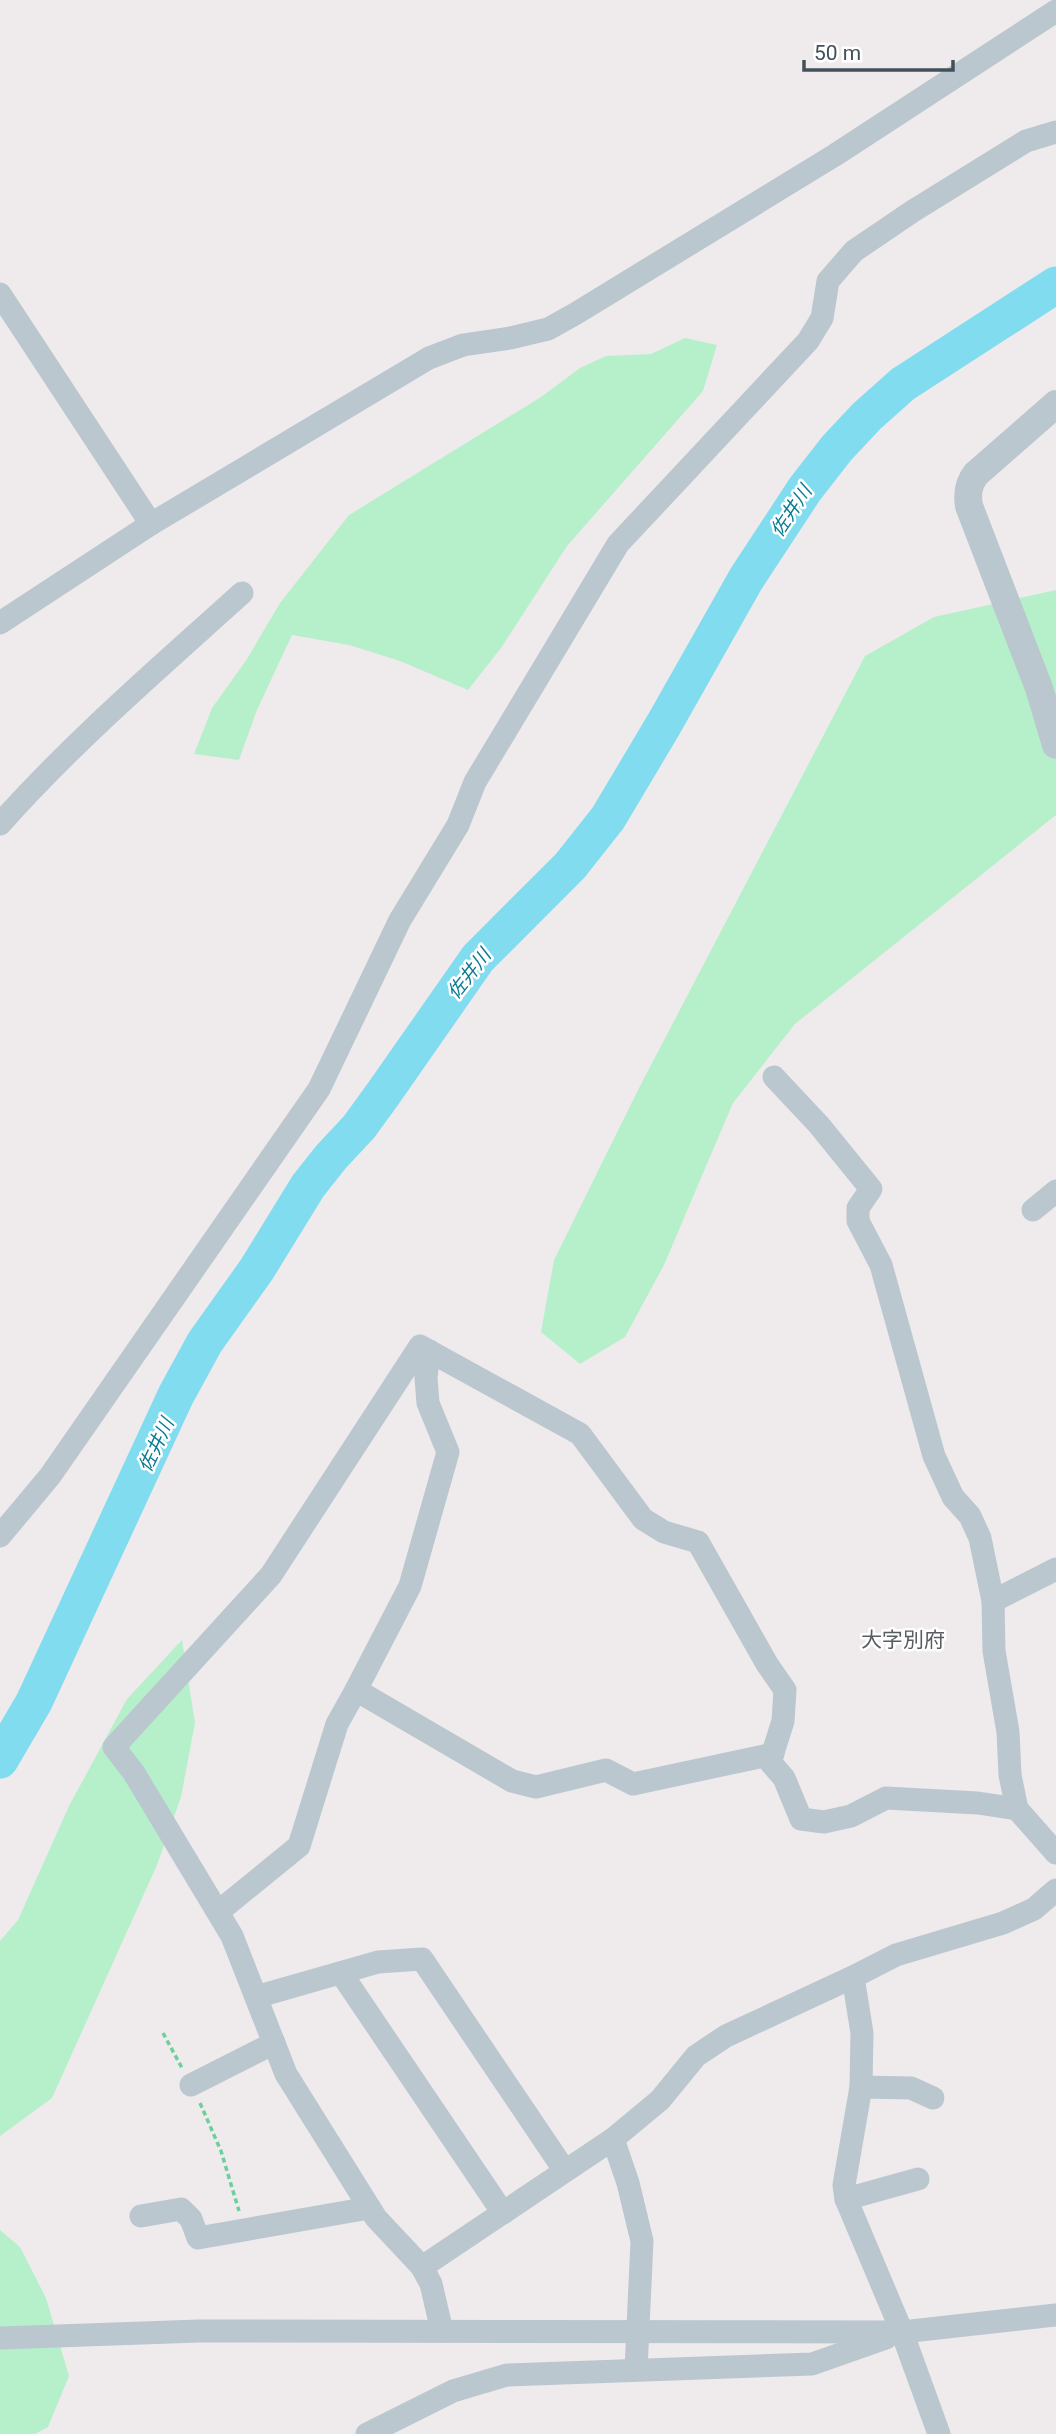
<svg xmlns="http://www.w3.org/2000/svg" width="1056" height="2434" viewBox="0 0 1056 2434" font-family="Roboto,'Noto Sans JP',sans-serif">
  <style>
    .green { fill: #b6f0ca }
    .lines { fill: none; stroke-linecap: round; stroke-linejoin: round }
    .river { stroke: #81dcef; stroke-width: 37 }
    .path { stroke: #6dcf9b; stroke-width: 3.5; stroke-dasharray: 5 3.5; stroke-linecap: butt }
    .minor { stroke: #bbc7cf; stroke-width: 23 }
    .tertiary { stroke: #bbc7cf; stroke-width: 28 }
    .labels { text-anchor: middle; dominant-baseline: central; stroke-width: 5; stroke-linejoin: round; paint-order: stroke }
    .water-label { font-size: 19px; font-style: italic; fill: #087b93; stroke: #fff }
    .quarter-label { font-size: 21px; fill: #585d61; stroke: #fff }
  </style>
  <rect width="100%" height="100%" fill="#efebec"/>
  <g class="green">
    <polygon points="685,338 717,345 703,391 567,546 501,648 468,690 400,661 349,645 292,635 257,710 239,760 194,754 212,708 247,659 280,603 349,515 541,397 580,368 606,356 651,354"/>
    <polygon points="1056,590 1056,815 795,1024 733,1103 664,1265 625,1337 580,1364 541,1332 554,1260 640,1086 865,656 934,617"/>
    <polygon points="182,1640 195,1723 181,1797 157,1865 52,2098 0,2136 0,1941 18,1920 69,1806 127,1699"/>
    <polygon points="0,2230 20,2247 46,2298 69,2376 48,2427 35,2434 0,2434"/>
  </g>
  <g class="lines">
    <polyline class="river" points="0,1760 34,1702 176,1395 205,1342 257,1269 308,1186 331,1157 359,1127 383,1094 478,958 570,866 608,818 664,724 746,579 805,489 837,448 867,416 903,384 1056,285"/>
    <g class="path">
      <polyline points="163,2033 182,2068"/>
      <polyline points="200,2103 221,2151 239,2211"/>
    </g>
    <g class="minor">
      <polyline points="0,294 151,524"/>
      <polyline points="0,623 151,524 429,358 463,345 510,338 548,329 575,314 835,155 1056,11"/>
      <path d="M0 824C76 739 158 669 242 593"/>
      <polyline points="774,1077 819,1125 871,1189 858,1208 858,1221 881,1265 934,1456 953,1497 970,1516 980,1538 993,1601 994,1651 1008,1732 1010,1775 1017,1809 1056,1853"/>
      <polyline points="1033,1210 1056,1191"/>
      <polyline points="0,1536 50,1476 319,1089 400,920 458,825 475,782 618,544 808,341 822,318 828,281 854,251 913,211 1026,141 1056,132"/>
      <polyline points="993,1601 1056,1569"/>
      <polyline points="356,1690 410,1586 448,1452 428,1403 426,1378 429,1351"/>
      <polyline points="218,1912 299,1846 337,1724 356,1690 512,1781 536,1787 606,1770 633,1784 773,1754"/>
      <polyline points="341,1973 503,2213"/>
      <polyline points="853,1977 896,1955 1003,1923 1034,1909 1056,1890"/>
      <polyline points="256,1997 378,1962 422,1959 565,2171"/>
      <polyline points="191,2085 274,2043"/>
      <polyline points="861,2087 911,2088 933,2098"/>
      <polyline points="846,2199 918,2179"/>
      <polyline points="141,2216 181,2209 191,2219 198,2238 369,2208"/>
      <polyline points="422,2267 613,2139"/>
      <polyline points="442,2331 431,2284 422,2267 376,2218 286,2074 232,1936 134,1773 114,1747 271,1575 420,1346 580,1434 643,1519 664,1532 698,1542 767,1664 785,1690 783,1721 770,1762 784,1778 801,1819 824,1822 851,1816 886,1798 978,1803 1017,1809"/>
      <polyline points="0,2338 199,2331 902,2332 1056,2315"/>
      <polyline points="636,2370 642,2241 628,2183 613,2139 660,2100 696,2056 726,2036 853,1977 862,2033 861,2087 844,2185 846,2199 902,2332 939,2434"/>
      <polyline points="367,2434 453,2391 507,2375 812,2364 886,2338"/>
    </g>
    <path class="tertiary" d="M1056 404 976 474C968 484 967 494 969 506L1039 688 1056 745"/>
  </g>
  <g class="labels">
    <g class="water-label">
      <text transform="translate(791 511) rotate(-56)">佐井川</text>
      <text transform="translate(469 974) rotate(-52)">佐井川</text>
      <text transform="translate(156 1445) rotate(-65)">佐井川</text>
    </g>
    <g class="quarter-label">
      <text x="903" y="1640">大字別府</text>
    </g>
  </g>
  <path d="M804 60v10h149v-10" fill="none" stroke="#43505a" stroke-width="3.5"/>
  <text x="814" y="60" font-size="21" fill="#43505a" stroke="#ffffff" stroke-width="5" paint-order="stroke">50 m</text>
</svg>
